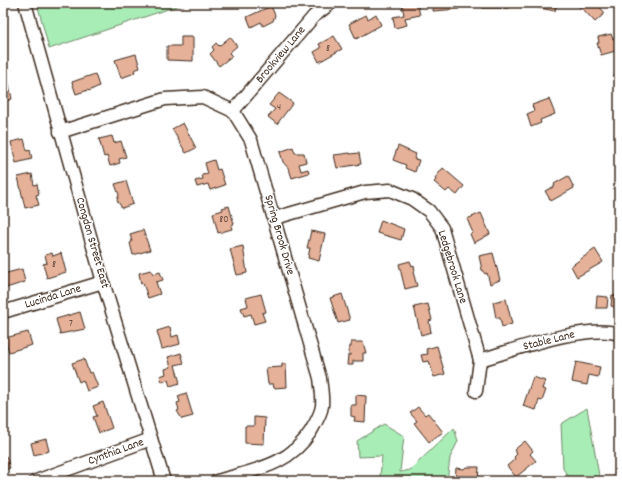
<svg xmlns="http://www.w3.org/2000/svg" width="622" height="484" viewBox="0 0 622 484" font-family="Dekko,sans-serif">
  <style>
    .green { fill: #a8ecb6; stroke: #728b6a }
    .building { fill: #e6b199; stroke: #3b2a1e }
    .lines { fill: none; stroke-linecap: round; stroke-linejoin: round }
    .minor-casing { stroke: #3b2a1e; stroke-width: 15 }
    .minor { stroke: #fff; stroke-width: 12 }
    .labels { text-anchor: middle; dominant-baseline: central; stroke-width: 3; stroke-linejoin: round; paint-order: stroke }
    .number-label { font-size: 10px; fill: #664c3d }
    .street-label { font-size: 12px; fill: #3b2a1e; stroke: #fff }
  </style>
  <rect width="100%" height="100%" fill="#fff"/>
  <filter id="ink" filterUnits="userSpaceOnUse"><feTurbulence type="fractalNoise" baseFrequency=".025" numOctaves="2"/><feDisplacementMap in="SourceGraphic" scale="8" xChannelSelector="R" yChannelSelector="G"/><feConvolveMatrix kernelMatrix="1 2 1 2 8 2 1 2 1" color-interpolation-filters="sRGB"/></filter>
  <g filter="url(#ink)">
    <g class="green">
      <polygon points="37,3 186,3 49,49"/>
      <polygon points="587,408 600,481 572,481 563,469 561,424"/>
      <polygon points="384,424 404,436 400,472 410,470 454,428 458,441 450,458 447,481 389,481 380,477 382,456 358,457 357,441"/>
    </g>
    <g class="building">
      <polygon points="407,3 417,3 420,15 405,18 407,25 395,28 393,17 404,15 402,4"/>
      <polygon points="433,3 458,3 459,9 433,11"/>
      <rect x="483" y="3" width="26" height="5"/>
      <polygon points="525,3 557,3 555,11 524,5"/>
      <polygon points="571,3 596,3 605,13 595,22 582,8"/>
      <polygon points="271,6 275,15 273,21 263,26 261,22 251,27 247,17"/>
      <polygon points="376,14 381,25 356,39 349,24 366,15 368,19"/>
      <polygon points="611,34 613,39 619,37 619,50 601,55 597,43 599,43 598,37"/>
      <polygon points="334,36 342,49 319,62 314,52 321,48 319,44"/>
      <polygon points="181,37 193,37 193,61 167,60 167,46 181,46"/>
      <polygon points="230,37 237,46 229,53 232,56 219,66 210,54 214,50 212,47 216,43 219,46"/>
      <polygon points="136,54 140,68 134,70 135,72 132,74 121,78 115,60"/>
      <polygon points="95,74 99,86 89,91 88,90 76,94 72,82"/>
      <polygon points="619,74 619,93 614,75"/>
      <polygon points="8,80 12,99 3,102 3,82"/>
      <polygon points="279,93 293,103 277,124 268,117 275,109 269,105"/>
      <polygon points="549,99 555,114 540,120 541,123 531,127 527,114 534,111 532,105"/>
      <polygon points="183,123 196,148 186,153 172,129"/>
      <polygon points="112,136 114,143 121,141 126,157 119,159 120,163 110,166 107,156 104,157 99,139"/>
      <polygon points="24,139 27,151 30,150 32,159 16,163 11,142"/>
      <polygon points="398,146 416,154 414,159 419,160 415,172 405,168 406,165 393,160"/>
      <polygon points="293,147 295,153 304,153 306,162 299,164 301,171 308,169 309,173 292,178 289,169 283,162 280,152"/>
      <polygon points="350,153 350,154 359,153 361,164 337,168 334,155"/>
      <polygon points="214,160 217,170 220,169 225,185 210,190 208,184 197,187 195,181 203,179 202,175 208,174 205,163"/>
      <polygon points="443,168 464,186 457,195 449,189 446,192 434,182 436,180 435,178"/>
      <polygon points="32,174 34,185 37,184 39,194 36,195 39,205 25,208 18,177"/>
      <polygon points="568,176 574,188 551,201 545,191 555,186 554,184"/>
      <polygon points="126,181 133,204 122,208 117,200 119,195 115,184"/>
      <polygon points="229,206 234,224 231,225 232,229 218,233 213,213 223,210 222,208"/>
      <polygon points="481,213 490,234 474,243 470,234 473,233 467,219"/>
      <polygon points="381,220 404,229 401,240 377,233"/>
      <polygon points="143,230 150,250 133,255 130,243 132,242 130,234"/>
      <polygon points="311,231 325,234 319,261 308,258 310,248 307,248"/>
      <polygon points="243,246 247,273 237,275 230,249"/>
      <polygon points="595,249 603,262 577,277 571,266"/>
      <polygon points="52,253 53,256 61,253 66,272 47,278 43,264 47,263 45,255"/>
      <polygon points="493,253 500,280 490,284 487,273 485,274 482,270 479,256"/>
      <polygon points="410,261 412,266 414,265 415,271 413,272 417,286 405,289 399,264"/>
      <polygon points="22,269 25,282 3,289 3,274"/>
      <polygon points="151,270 153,274 160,272 163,280 156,282 160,294 148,298 143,283 141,284 139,273"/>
      <polygon points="261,294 266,312 262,313 265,321 254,324 251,314 244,316 241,308 248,306 246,298"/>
      <polygon points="342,294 350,320 338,323 330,298"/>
      <polygon points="612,295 619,296 619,308 611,306"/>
      <polygon points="597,296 608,297 607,308 596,308"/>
      <polygon points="506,299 512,324 502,327 500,318 496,318 493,302"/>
      <polygon points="428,304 432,320 429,321 431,332 421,335 414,307"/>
      <polygon points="80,312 85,329 60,334 56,319"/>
      <polygon points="170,327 172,337 178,335 180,344 162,349 157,331"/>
      <polygon points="28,332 32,345 9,352 5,338"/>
      <polygon points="351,342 363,342 366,353 363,353 363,361 353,361 353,365 347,365 348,355 351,355 349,354 349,347 351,347"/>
      <polygon points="437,346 445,374 434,377 429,361 423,362 421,355 428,354 426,349"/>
      <polygon points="181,353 184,363 175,365 180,383 170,386 168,380 162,382 160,376 166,374 165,369 171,367 168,357"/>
      <polygon points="84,359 89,373 92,372 98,387 87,391 83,380 79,382 72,363"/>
      <polygon points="576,362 600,367 598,377 589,375 587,385 572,382"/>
      <polygon points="282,364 286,364 287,387 274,388 273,384 268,384 266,368 282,367"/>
      <polygon points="533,377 545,381 542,389 546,390 542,401 539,400 536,410 523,406"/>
      <polygon points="186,393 193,416 182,419 177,411 179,410 177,403 180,402 178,396"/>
      <polygon points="356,395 366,396 365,422 354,421 355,417 351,416 351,405 356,405"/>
      <polygon points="103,402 112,428 99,433 93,417 97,416 93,406"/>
      <polygon points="418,407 425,415 428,413 443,432 429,442 414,423 417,421 410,413"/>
      <polygon points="254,417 265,418 264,444 245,443 245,426 254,426"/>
      <polygon points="46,439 49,451 34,455 31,443"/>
      <polygon points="525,441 533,451 530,454 536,461 516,477 507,466 515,459 514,457 517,454 514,450"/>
      <polygon points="6,456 10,468 3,470 3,457"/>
      <polygon points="466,467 479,467 478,481 455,480 456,468 464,469"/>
    </g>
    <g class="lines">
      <g class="minor-casing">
        <g id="minor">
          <polyline points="25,3 103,282 164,481"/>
          <polyline points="233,111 314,16 331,3"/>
          <path d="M60 132 165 99 203 97 233 111 251 140 320 378C321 387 323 397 322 406 321 414 315 424 311 431 289 466 254 470 217 481"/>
          <polyline points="275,218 365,192 390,190 412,199 429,211 442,228 480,360 476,391"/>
          <polyline points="3,312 103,282"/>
          <path d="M480 360C514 350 587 323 619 334"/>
          <polyline points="36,481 151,439"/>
        </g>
      </g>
      <use href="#minor" class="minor"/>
    </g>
  </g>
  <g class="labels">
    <g class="number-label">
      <text x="328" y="49">8</text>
      <text x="279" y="108">4</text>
      <text x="224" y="220">80</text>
      <text x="54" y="265">8</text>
      <text x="71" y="324">7</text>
    </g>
    <g class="street-label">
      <text transform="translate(281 55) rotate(-50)">Brookview Lane</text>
      <text transform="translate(279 235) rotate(74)">Spring Brook Drive</text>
      <text transform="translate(92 243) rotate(74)">Congdon Street East</text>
      <text transform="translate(452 267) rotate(73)">Ledgebrook Lane</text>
      <text transform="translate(53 297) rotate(-17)">Lucinda Lane</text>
      <text transform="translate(549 341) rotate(-14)">Stable Lane</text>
      <text transform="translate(116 452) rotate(-20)">Cynthia Lane</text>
    </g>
  </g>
  <rect width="622" height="484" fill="none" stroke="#fff" stroke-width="16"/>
  <rect x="8" y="8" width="606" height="468" fill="none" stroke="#3b2a1e" stroke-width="1.5" filter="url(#ink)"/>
</svg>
